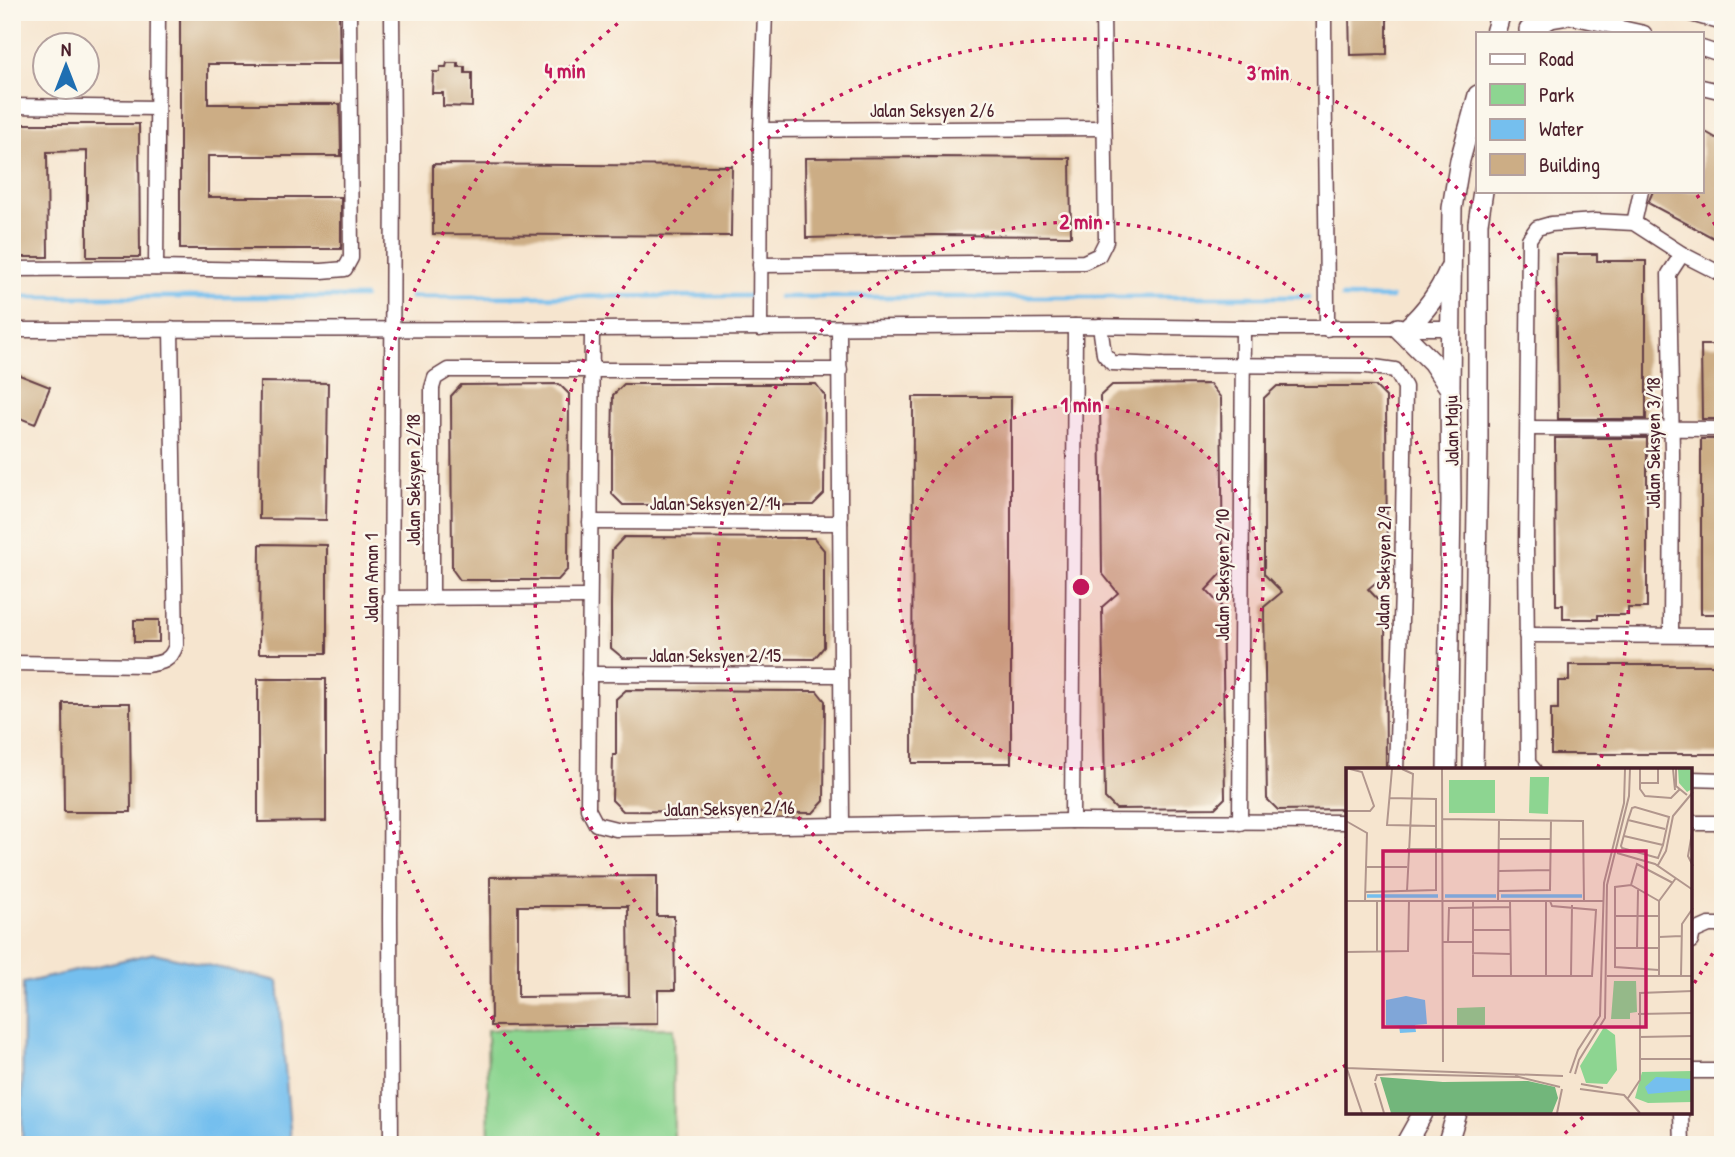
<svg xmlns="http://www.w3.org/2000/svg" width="1735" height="1157" viewBox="0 0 1735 1157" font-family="'Patrick Hand',sans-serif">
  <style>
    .green { fill: #8dd591; stroke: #6c7a5e; stroke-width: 2 }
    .water { fill: #75bfee; stroke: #606f8c; stroke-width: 2 }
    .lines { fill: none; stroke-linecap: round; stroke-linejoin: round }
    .stream { stroke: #75bfee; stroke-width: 4.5 }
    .building { fill: #ccad85; fill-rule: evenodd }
    .street-casing { stroke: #643d44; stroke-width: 17 }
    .secondary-casing { stroke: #643d44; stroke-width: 22 }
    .street { stroke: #fff; stroke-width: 14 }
    .secondary { stroke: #fff; stroke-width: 19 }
    .ring { fill: none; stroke: #c2185b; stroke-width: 3.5; stroke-dasharray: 3.5 7 }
    .labels { text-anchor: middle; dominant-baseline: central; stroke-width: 5; stroke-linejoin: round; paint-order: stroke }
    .street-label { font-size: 19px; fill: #4a1f2b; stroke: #fbf7ec }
    .inset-river { fill: none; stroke: #75bfee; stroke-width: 3.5 }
    .inset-road { fill: none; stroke: #b1968d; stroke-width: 2 }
    .view { fill: #c2185b; fill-opacity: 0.15; stroke: #c2185b; stroke-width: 3.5 }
    .inset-edge { fill: none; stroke: #4a1f2b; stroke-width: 3.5 }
    .centre { fill: #c2185b; stroke: #fbf7ec; stroke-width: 3.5 }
    .ring-label { font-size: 21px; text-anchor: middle; font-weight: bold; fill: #c2185b; stroke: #fbf7ec; stroke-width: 5; stroke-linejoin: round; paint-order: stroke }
  </style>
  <rect width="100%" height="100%" fill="#fbf7ec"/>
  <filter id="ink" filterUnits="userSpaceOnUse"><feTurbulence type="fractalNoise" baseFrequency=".0143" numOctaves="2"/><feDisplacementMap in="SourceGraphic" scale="14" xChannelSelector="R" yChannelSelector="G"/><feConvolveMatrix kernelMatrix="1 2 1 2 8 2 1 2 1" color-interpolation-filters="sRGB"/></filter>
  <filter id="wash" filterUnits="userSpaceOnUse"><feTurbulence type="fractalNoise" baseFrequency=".00686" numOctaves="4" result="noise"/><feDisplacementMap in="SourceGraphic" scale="28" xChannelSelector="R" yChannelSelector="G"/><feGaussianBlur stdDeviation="1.57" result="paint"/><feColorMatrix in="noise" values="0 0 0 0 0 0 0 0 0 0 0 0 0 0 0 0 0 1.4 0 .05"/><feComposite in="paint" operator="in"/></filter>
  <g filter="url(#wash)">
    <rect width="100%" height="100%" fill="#f6e5cf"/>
    <polygon class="green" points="673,1028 674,1144 489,1145 487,1030"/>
    <polygon class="water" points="154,953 278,981 291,1142 228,1145 22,1145 23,983"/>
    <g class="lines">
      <g class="stream">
        <polyline points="12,297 364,297"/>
        <polyline points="411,297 752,296"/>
        <polyline points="780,297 1309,297"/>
        <polyline points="1342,297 1392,298"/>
      </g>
    </g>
    <g id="blocks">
      <g class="building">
        <polygon points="180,12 339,12 340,64 208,64 208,104 340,104 341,156 208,156 208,197 341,197 341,249 180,249"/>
        <polygon points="1349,12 1387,12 1387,54 1350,55"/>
        <polygon points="447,63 458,63 458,67 465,67 465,73 472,73 472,107 443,106 443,93 432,93 433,72 440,72 440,67 446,67"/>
        <polygon points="12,124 139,124 140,257 87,257 87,151 47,152 48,257 12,257"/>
        <polygon points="1702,130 1723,142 1723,243 1648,203 1653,191 1702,191"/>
        <polygon points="931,157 1070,158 1071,236 932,235 806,238 805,158"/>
        <polygon points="433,164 732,166 731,236 433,234"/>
        <polygon points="1556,254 1597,254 1597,261 1646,261 1646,419 1558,419"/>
        <polygon points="1701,345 1723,345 1723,419 1702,419"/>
        <polygon points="12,372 50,387 35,424 12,415"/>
        <polygon points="260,382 328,383 326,520 259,519"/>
        <polygon points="559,384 569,394 568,569 558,580 460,580 452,569 451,396 461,385"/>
        <polygon points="624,384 816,384 825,396 824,494 813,505 623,505 612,494 612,451 613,395"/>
        <polygon points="1210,384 1221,398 1223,572 1206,590 1222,607 1225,798 1215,808 1116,809 1105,798 1102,607 1118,593 1102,573 1100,396 1112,385"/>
        <polygon points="1277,386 1375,386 1386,397 1387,573 1368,589 1385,607 1386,770 1348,770 1348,809 1278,810 1267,799 1264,607 1282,592 1264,574 1264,398"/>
        <polygon points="913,397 1011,397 1011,763 912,763"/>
        <polygon points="1555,438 1647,438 1647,608 1628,608 1628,615 1598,615 1598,619 1563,619 1563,605 1556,605"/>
        <rect x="1701" y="439" width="22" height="175"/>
        <polygon points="624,537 814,538 824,550 824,647 814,659 623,658 611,648 611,603 612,550"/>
        <polygon points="260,544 327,545 327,653 259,653"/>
        <rect x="134" y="620" width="25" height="22"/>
        <polygon points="1569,665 1723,665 1723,754 1551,754 1551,709 1558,709 1558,681 1569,681"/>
        <polygon points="258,679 326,679 326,821 258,822"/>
        <polygon points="626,690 817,691 825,701 824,801 813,813 623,811 612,800 613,755 616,755 616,699"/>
        <polygon points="63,703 130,703 131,812 64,812"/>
        <path d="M657 876V916H674L675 990H658V1024L491 1026 490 877ZM518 906H628L629 996 518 997Z"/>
      </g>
    </g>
  </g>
  <g filter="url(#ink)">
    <use href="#blocks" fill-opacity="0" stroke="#643d44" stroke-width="2"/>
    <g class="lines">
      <g class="street-casing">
        <g id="street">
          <path d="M1324 12C1324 118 1327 223 1327 329"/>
          <polyline points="1684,12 1723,23"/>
          <polyline points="1553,13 1644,33"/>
          <polyline points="1702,48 1723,55"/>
          <polyline points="1702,87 1723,92"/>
          <polyline points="12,106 157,108"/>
          <polyline points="761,130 1104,128"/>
          <polyline points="1634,223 1641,191"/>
          <polyline points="760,265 1084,262 1099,255 1106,241 1103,12"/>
          <polyline points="156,268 158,12"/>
          <polyline points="12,269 156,268 322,271 345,269 351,258 349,12"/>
          <polyline points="1100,326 1104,354 1112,363 1164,365 1367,366 1395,370 1405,387 1402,591 1396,770"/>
          <polyline points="839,328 842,825"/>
          <polyline points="592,329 588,809 596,824 616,829 1072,821 1348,822"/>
          <polyline points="760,329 761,130 765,12"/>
          <polyline points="12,330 592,329 1075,326 1243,328 1451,328"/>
          <polyline points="1528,428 1723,429"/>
          <polyline points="590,522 840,523"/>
          <polyline points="390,598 589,597"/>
          <polyline points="432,598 432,388 435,378 448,370 840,370"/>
          <polyline points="1526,635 1723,636"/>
          <polyline points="1671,635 1672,453 1669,274 1682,254"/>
          <path d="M12 663 146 665C162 663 171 661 176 645L171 329"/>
          <polyline points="589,674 841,675"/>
          <polyline points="1534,770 1528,763 1526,546 1529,239 1537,228 1551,224 1595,221 1634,223 1682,254 1723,275"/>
          <polyline points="1691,779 1723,780"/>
          <polyline points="1072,821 1075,326"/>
          <polyline points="1240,823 1243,328"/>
          <polyline points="1691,823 1723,823"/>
          <polyline points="1691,941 1693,932 1709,925 1723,925"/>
          <polyline points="1691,1071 1723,1071"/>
          <polyline points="1681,1113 1682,1145"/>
          <polyline points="391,1145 390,919 393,145 392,12"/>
        </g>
      </g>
      <g class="secondary-casing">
        <g id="secondary">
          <polyline points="1529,30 1551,18 1563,16 1561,12"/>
          <polyline points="1495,33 1501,12"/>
          <polyline points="1398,328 1432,362 1450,389"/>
          <path d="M1407 328C1425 312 1439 293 1449 270"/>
          <polyline points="1447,770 1451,502 1450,389 1452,208 1460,160 1478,95"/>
          <polyline points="1473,770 1478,441 1478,223 1483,191"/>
          <polyline points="1405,1145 1423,1113"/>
          <polyline points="1447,1145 1457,1113"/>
        </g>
      </g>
      <use href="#street" class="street"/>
      <use href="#secondary" class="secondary"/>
    </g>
  </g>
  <circle cx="1081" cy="587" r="182" fill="#c2185b" fill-opacity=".12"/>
  <g class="ring">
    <circle cx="1081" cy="587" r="182"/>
    <path d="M1348 836A365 365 0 1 1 1397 770"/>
    <path d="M1346 1065A547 547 0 1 1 1597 770"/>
    <path d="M1723 935A730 730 0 0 1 1693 985M1583 1117A730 730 0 0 1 1555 1142M607 1142A730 730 0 0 1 627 16M1697 195A730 730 0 0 1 1723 239"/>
  </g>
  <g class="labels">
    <g class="street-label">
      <text x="932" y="110">Jalan Seksyen 2/6</text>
      <text transform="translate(1451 431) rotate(-91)">Jalan Maju</text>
      <text transform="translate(1653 443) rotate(-90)">Jalan Seksyen 3/18</text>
      <text transform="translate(413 480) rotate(-90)">Jalan Seksyen 2/18</text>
      <text x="715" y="503">Jalan Seksyen 2/14</text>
      <text transform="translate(1383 568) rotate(-89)">Jalan Seksyen 2/9</text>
      <text transform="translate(1222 575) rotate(-90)">Jalan Seksyen 2/10</text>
      <text transform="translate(371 578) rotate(-90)">Jalan Aman 1</text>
      <text x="715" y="655">Jalan Seksyen 2/15</text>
      <text transform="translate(729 808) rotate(-1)">Jalan Seksyen 2/16</text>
    </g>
  </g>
  <g transform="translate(1346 768)">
    <rect width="346" height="346" fill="#f6e5cf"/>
    <path d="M332 1H346V21L341 24 333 15ZM184 9H203L202 46 183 45ZM103 12H149V45H103ZM268 213H290L291 244 284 245V251H265ZM139 239V257H111V240ZM258 259 269 267 271 302 261 316 240 315 234 298ZM346 303V334L302 335 289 330 296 304Z" fill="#8dd591"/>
    <path d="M34 309 97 314 182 313 209 319 212 330 206 345H45Z" fill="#72b67b"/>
    <path d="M60 228 79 232 81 256 69 257 70 264 54 265 53 258 40 257V232ZM310 309 346 311V322L302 326 299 319Z" fill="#75bfee"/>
    <path class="inset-river" d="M21 128H92M99 128H150M155 128H236"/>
    <path class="inset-road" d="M46 1 41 57 90 58M56 1 67 6 61 123M96 1 97 294M294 1V21L299 28 325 30 334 21M327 1 329 22M330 1V18L341 27M294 15H312V1M0 43H24L28 38 16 4 4 1M96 51 237 53 238 133M282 52 319 61M0 53 21 65 19 133M347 59 342 88 347 98M278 68 317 77 323 49 289 39 286 40 282 52 275 78 276 80 312 90 317 77M154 71H204M61 81H96M271 85 309 96 347 122M312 97 320 83 327 48 347 24M21 99H61M153 103 205 102M285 117 291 96 327 115M152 123 204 122 205 52M19 124 90 122V31L43 30M0 133H257M127 133V208H246L250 142 206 138 204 133M152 133 153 51M164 133 165 208M269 148H312M126 162H165M313 169 335 168M96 174H126M102 174 103 140 164 139M269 180H312M291 180 292 122M0 184 62 183 63 133M31 184V133M126 185 165 186M313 202 269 199V119L285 117 313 133M200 207V132M225 208 226 137M261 208H347M313 208V133L330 110M335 208 336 156 347 140M292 246 347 245M293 269 347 268M294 291H347M0 298 16 345M0 300 217 308M224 305 232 282 254 248 258 115 278 35 279 1M229 306 233 292 259 250 261 117 283 28 284 1M169 308 214 319M29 313 31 307 50 306 173 309M29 315 38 345M235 316 257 320M234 321 278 327 294 345M282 330 294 312V225L347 223M211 345 216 321"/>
    <path class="view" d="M37 83H300V259H37Z"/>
    <rect width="346" height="346" class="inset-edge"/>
  </g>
  <circle cx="1081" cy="587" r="10" class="centre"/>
  <g class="ring-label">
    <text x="565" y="78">4 min</text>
    <text x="1268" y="80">3 min</text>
    <text x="1081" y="229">2 min</text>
    <text x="1081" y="412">1 min</text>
  </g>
  <rect width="1735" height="1157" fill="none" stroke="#fbf7ec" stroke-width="42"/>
  <rect x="1476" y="32" width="228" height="161" fill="#fbf7ec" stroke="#b4a19f" stroke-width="2"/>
  <rect x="1490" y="54" width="35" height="10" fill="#ffffff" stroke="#b4a19f" stroke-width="2"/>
  <text x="1539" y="66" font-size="21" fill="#4a1f2b">Road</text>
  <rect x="1490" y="84" width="35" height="21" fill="#8dd591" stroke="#b4a19f" stroke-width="2"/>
  <text x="1539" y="102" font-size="21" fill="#4a1f2b">Park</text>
  <rect x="1490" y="119" width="35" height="21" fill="#75bfee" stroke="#b4a19f" stroke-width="2"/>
  <text x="1539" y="136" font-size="21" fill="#4a1f2b">Water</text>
  <rect x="1490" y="154" width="35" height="21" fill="#ccad85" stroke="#b4a19f" stroke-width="2"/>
  <text x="1539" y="172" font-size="21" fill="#4a1f2b">Building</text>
  <g transform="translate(66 66)"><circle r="33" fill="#fbf7ec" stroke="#b4a19f" stroke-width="2"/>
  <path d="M0-5L12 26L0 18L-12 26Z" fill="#1f6fb2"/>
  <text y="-10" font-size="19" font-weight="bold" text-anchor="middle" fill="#4a1f2b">N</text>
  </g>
</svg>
